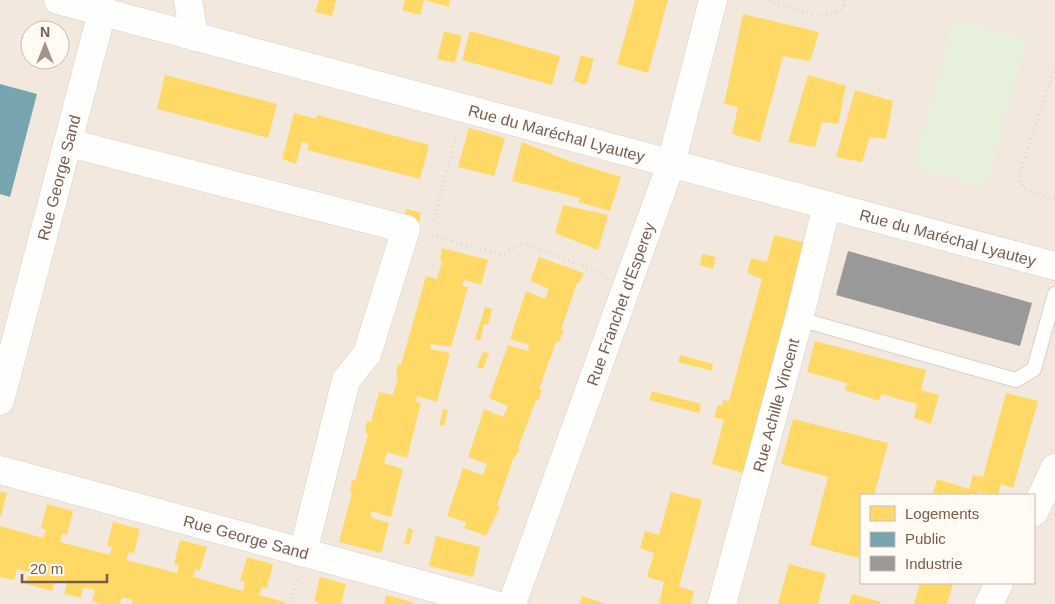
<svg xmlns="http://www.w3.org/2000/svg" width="1055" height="604" viewBox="0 0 1055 604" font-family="Arial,sans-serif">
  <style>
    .residential { fill: #f2e8de; fill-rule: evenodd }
    .green { fill: #e7f0db }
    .homes { fill: #ffd966 }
    .public { fill: #76a5af }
    .industry { fill: #999 }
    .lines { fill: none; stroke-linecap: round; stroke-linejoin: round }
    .lane-casing { stroke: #d7d1cb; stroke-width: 16 }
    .street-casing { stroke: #d7d1cb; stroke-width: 29 }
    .path { stroke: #dcd5d0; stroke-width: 3; stroke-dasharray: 1 4; stroke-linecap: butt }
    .lane { stroke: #fefefd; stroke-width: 14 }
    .street { stroke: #fefefd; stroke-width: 28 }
    .labels { text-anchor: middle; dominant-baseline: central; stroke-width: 5; stroke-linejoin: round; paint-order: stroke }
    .street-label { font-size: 16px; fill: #7a5c4d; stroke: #fffaf3 }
  </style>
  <rect width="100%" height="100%" fill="#f9f5f0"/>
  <path class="residential" d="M0 0H1055V604H0ZM30 30H60V60H30ZM861 495H1034V583H861Z"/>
  <polygon class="green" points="954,20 1026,40 986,187 913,167"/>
  <g class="homes">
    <polygon points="319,0 336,0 332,16 315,12"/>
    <polygon points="405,0 424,0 420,15 402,10"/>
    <polygon points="425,0 450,0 449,7"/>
    <polygon points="635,0 668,0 648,73 617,64"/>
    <polygon points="743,14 819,32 810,61 783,56 760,142 732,134 738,107 724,104"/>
    <polygon points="444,31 462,36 455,63 437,59"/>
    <polygon points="470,31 560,56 552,85 462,60"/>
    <polygon points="581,55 594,59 586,85 574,81"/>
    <polygon points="165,75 277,104 268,138 157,109"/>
    <polygon points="808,75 846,86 838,124 822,122 815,147 788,142"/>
    <polygon points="855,90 893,101 886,139 870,137 862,162 836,157"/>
    <polygon points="294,113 316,119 317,115 429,145 420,179 307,150 309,144 302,142 296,164 282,159"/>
    <polygon points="469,128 505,138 494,176 458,167"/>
    <polygon points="522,142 572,162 621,177 610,211 578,202 580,198 512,181"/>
    <polygon points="563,205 608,215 598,250 555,233"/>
    <polygon points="406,209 421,213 419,222 404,218"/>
    <polygon points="774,235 806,243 743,473 712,464 724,420 714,417 718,405 722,406 723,400 729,401 762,279 747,273 751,258 767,262"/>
    <polygon points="442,248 488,260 481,285 464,280 462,286 468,287 451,347 431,344 430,349 450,353 437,402 417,396 416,402 421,403 407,458 387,452 384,463 403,469 391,517 372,511 370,517 389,523 381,553 339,542 352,493 350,493 352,480 355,481 368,434 365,433 367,421 371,422 379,392 393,395 398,377 396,377 398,364 401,365 426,276 437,279 442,261 440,260"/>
    <polygon points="702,254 716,257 713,269 700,265"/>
    <polygon points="539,257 584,273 579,284 577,283 561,330 564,331 558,343 556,342 539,389 542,390 538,401 536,400 518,448 520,450 513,459 497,506 500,507 486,536 464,528 466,522 447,516 463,468 483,475 487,464 468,457 484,409 503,417 508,406 489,398 508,345 528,351 529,345 510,339 526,291 545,299 549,289 530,281"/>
    <polygon points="485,307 492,309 488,325 484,324 480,341 475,339"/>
    <polygon points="815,341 926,370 921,390 939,395 931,424 914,418 917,404 881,394 879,401 861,395 845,390 847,383 807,372"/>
    <polygon points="483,352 489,353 483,369 477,367"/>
    <polygon points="680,355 713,364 712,371 678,362"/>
    <polygon points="652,391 701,404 699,413 649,400"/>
    <polygon points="1006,393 1038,401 1013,488 1001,484 998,495 978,492 977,495 933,493 937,479 969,489 973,475 983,477"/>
    <polygon points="443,409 448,410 444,426 439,425"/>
    <polygon points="793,419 888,443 874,495 861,495 861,544 858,558 810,545 828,477 781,464"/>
    <polygon points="0,492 7,493 1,516 0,516"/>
    <polygon points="671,492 702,500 679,587 694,591 691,604 659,604 664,582 647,577 654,553 640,548 645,531 659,535"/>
    <polygon points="47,504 73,511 67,535 62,534 60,542 110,555 112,547 107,546 113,522 140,529 134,553 129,552 126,560 177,573 179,565 174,564 180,540 207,547 200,571 195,569 193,577 243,591 245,582 240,581 247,557 273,564 267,588 262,587 259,595 285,602 285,604 132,604 133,600 122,597 120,604 102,604 92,601 95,590 83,587 81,598 64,594 67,583 55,580 52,591 26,584 29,572 17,569 14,580 0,577 0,526 43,538 46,530 41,528"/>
    <polygon points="408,528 413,530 409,545 404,544"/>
    <polygon points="436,536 480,547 473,577 429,566"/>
    <polygon points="789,564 826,574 818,604 778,604"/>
    <polygon points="320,577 346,584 341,604 318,604 319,602 314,601"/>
    <polygon points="920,583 953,583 947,604 914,604"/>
    <polygon points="852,594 881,602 880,604 849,604"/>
    <polygon points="386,595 413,602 412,604 384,604"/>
    <polygon points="582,596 606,604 579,604"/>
  </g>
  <polygon class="public" points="0,84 37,94 10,197 0,194"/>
  <polygon class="industry" points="848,251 1032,303 1020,346 836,295"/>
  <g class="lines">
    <g class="lane-casing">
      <polyline id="lane" points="799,319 1016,380 1034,369 1055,294"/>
    </g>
    <g class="street-casing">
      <g id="street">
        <path id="s1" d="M58 0 1055 266"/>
        <polyline points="188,0 194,37"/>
        <polyline points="69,143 406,229 367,354 346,380 303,553"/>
        <path id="s2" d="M0 401 102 12"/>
        <path id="s3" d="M0 470 493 604"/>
        <polyline points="1034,512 1055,468"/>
        <path id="s4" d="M512 604 671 164 713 0"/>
        <path id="s5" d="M722 604 799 319 827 205"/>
        <polyline points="989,604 999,583"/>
      </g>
    </g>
    <g class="path">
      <polyline points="764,0 819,16 842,10 845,0"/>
      <polyline points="1055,67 1018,179 1026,189 1055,199"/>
      <polyline points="433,220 457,134"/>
      <polyline points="432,236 502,255 523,243 602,273"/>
      <polyline points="290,604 297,578"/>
    </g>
    <use href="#lane" class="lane"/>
    <use href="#street" class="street"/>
  </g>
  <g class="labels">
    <g class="street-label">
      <text stroke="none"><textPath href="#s1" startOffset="516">Rue du Maréchal Lyautey</textPath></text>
      <text stroke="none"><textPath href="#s2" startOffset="231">Rue George Sand</textPath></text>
      <text stroke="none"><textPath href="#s1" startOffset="921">Rue du Maréchal Lyautey</textPath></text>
      <text stroke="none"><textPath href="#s4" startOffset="319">Rue Franchet d'Esperey</textPath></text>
      <text stroke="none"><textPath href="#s5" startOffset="206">Rue Achille Vincent</textPath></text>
      <text stroke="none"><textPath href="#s3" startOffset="255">Rue George Sand</textPath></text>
    </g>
  </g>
  <rect x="860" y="494" width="175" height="90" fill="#fffaf3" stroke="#cabbb1"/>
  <rect x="870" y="506" width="25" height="15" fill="#ffd966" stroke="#cabbb1"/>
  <text x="905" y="519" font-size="15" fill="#7a5c4d">Logements</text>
  <rect x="870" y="532" width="25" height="15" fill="#76a5af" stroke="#cabbb1"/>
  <text x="905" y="544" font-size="15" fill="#7a5c4d">Public</text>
  <rect x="870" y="556" width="25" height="15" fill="#999999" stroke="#cabbb1"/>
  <text x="905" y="569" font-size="15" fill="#7a5c4d">Industrie</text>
  <g transform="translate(45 45)"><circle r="24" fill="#fffaf3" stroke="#cabbb1"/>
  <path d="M0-4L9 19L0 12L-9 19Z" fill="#a69286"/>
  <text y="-8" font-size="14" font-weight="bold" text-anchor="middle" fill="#7a5c4d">N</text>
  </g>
  <path d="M22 574v8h85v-8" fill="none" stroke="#7a5c4d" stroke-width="2.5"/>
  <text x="30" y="574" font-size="15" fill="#7a5c4d" stroke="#fffaf3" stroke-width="4" paint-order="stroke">20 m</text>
</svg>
